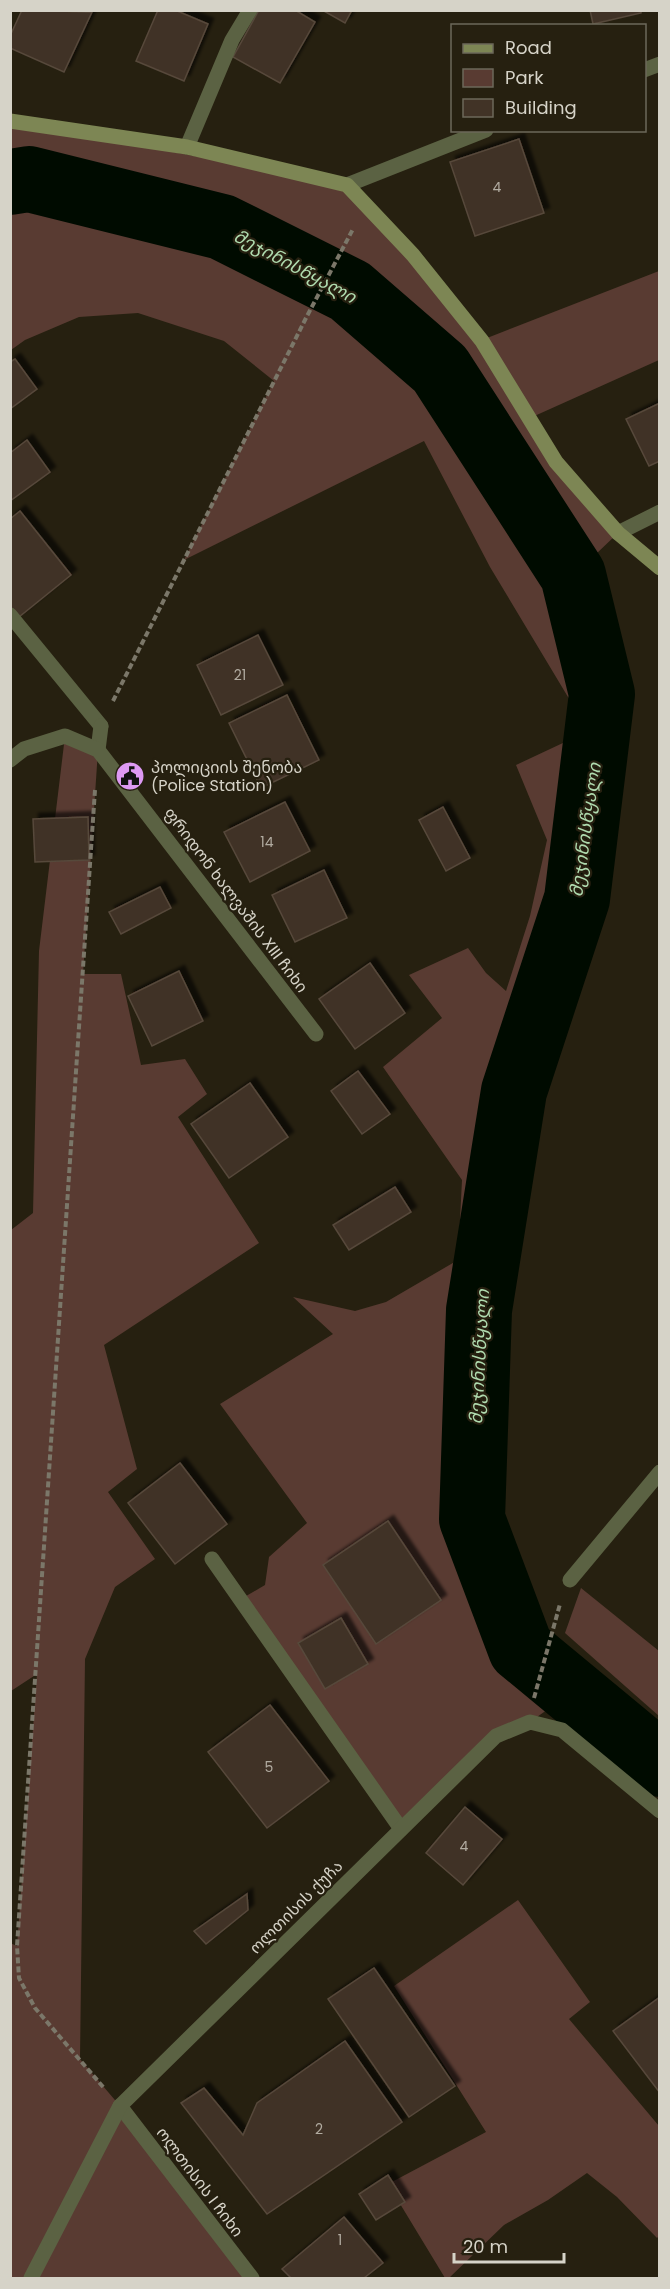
<svg xmlns="http://www.w3.org/2000/svg" width="670" height="2289" viewBox="0 0 670 2289" font-family="Poppins,'Noto Sans Georgian',sans-serif">
  <style>
    .green { fill: #593b32 }
    .lines { fill: none; stroke-linecap: round; stroke-linejoin: round }
    .river { stroke: #000b00; stroke-width: 66 }
    .building { fill: #413326; stroke: #57483b; stroke-width: 1.5; filter: url(#shadow) }
    .path { stroke: #7b7769; stroke-width: 4; stroke-dasharray: 6 3; stroke-linecap: butt }
    .lane { stroke: #5b6243; stroke-width: 15 }
    .street { stroke: #5b6243; stroke-width: 15 }
    .secondary { stroke: #7d8654; stroke-width: 15 }
    .labels { text-anchor: middle; dominant-baseline: central; stroke-width: 4.5; stroke-linejoin: round; paint-order: stroke }
    .number-label { font-size: 14px; fill: #b1aba0 }
    .poi-label { font-size: 16px; fill: #d6d3c8; stroke: #262010; text-anchor: start }
    .street-label { font-size: 16px; fill: #d6d3c8; stroke: #262010 }
    .water-label { font-size: 18px; font-style: italic; fill: #afdaae; stroke: #262010 }
  </style>
  <defs>
    <filter id="shadow"><feDropShadow dx="5.5" dy="-5.5" stdDeviation="1.5" flood-color="#0009"/></filter>
  </defs>
  <rect width="100%" height="100%" fill="#262010"/>
  <g class="green">
    <polygon points="10,121 347,185 482,340 659,271 659,360 530,418 618,533 573,576 602,694 577,899 514,1091 479,1310 472,1519 521,1649 572,1692 530,1722 496,1736 401,1829 241,1599 265,1585 269,1557 307,1523 220,1404 333,1334 293,1297 355,1311 386,1302 458,1260 462,1180 383,1067 442,1018 409,975 468,948 486,973 506,991 530,916 547,840 516,765 565,742 571,702 490,567 424,441 184,560 274,381 224,341 138,313 79,317 25,340 11,350"/>
    <polygon points="65,736 98,750 83,974 121,974 141,1065 185,1059 207,1094 178,1117 259,1243 104,1345 137,1469 108,1492 155,1559 115,1587 85,1659 80,2059 120,2106 252,2278 11,2278 10,1943 17,1946 37,1674 11,1691 11,1230 33,1213 39,951"/>
    <polygon points="581,1588 659,1651 659,1716 565,1633"/>
    <polygon points="518,1900 590,2002 569,2019 659,2126 659,2236 657,2238 617,2197 587,2173 548,2200 504,2225 449,2278 445,2278 388,2184 486,2132 394,1986"/>
  </g>
  <g class="lines">
    <polyline class="river" points="10,182 29,179 222,227 350,291 440,369 573,575 602,694 577,899 514,1091 479,1310 472,1519 521,1649 660,1764"/>
  </g>
  <g class="building">
    <polygon points="22,10 92,12 64,72 10,48 10,36"/>
    <polygon points="158,10 175,10 208,24 184,81 136,61"/>
    <polygon points="259,10 295,10 315,22 280,83 233,57"/>
    <polygon points="322,10 352,10 345,23"/>
    <polygon points="590,10 641,10 641,13 593,24"/>
    <polygon points="519,139 544,213 475,236 450,162"/>
    <polygon points="15,359 37,389 10,409 10,362"/>
    <polygon points="660,403 660,461 649,466 626,419"/>
    <polygon points="27,440 50,472 10,501 10,453"/>
    <polygon points="20,511 71,575 19,617 10,606 10,519"/>
    <polygon points="258,635 283,685 221,715 197,665"/>
    <polygon points="287,695 319,760 261,788 229,723"/>
    <polygon points="285,802 310,851 250,882 224,832"/>
    <polygon points="443,807 470,858 446,871 419,820"/>
    <polygon points="88,817 89,860 35,862 33,819"/>
    <polygon points="324,870 347,918 295,942 272,895"/>
    <polygon points="160,887 171,908 121,934 109,912"/>
    <polygon points="370,963 405,1013 355,1049 319,999"/>
    <polygon points="179,971 203,1021 152,1046 128,996"/>
    <polygon points="358,1071 390,1114 362,1134 331,1091"/>
    <polygon points="250,1083 288,1137 229,1178 191,1124"/>
    <polygon points="395,1187 411,1212 349,1250 333,1225"/>
    <polygon points="180,1463 227,1524 175,1564 128,1503"/>
    <polygon points="388,1521 441,1600 376,1644 323,1565"/>
    <polygon points="341,1618 368,1664 325,1689 298,1643"/>
    <polygon points="270,1705 329,1781 267,1828 208,1752"/>
    <polygon points="465,1807 502,1839 463,1885 426,1853"/>
    <polygon points="247,1894 248,1910 206,1944 194,1931"/>
    <polygon points="374,1968 455,2086 409,2117 328,1999"/>
    <polygon points="660,1997 660,2093 613,2031"/>
    <polygon points="345,2041 402,2122 267,2214 181,2103 204,2088 243,2135 257,2103"/>
    <polygon points="388,2175 405,2202 376,2220 359,2194"/>
    <polygon points="344,2217 383,2263 364,2278 291,2278 282,2269"/>
  </g>
  <g class="lines">
    <g class="path">
      <polyline points="113,701 306,318 353,229"/>
      <polyline points="95,790 17,1946 19,1978 35,2008 104,2088"/>
      <polyline points="534,1698 560,1604"/>
    </g>
    <g class="lane">
      <polyline points="618,533 660,512"/>
      <polyline points="10,615 101,726"/>
      <polyline points="212,1559 401,1829"/>
    </g>
    <g class="street">
      <polyline points="644,70 660,64"/>
      <polyline points="187,147 232,40 250,10"/>
      <polyline points="347,185 486,130"/>
      <polyline points="98,750 101,726"/>
      <polyline points="10,760 24,749 65,736 98,750 316,1034"/>
      <polyline points="570,1580 660,1472"/>
      <polyline points="120,2106 252,2278"/>
      <polyline points="31,2278 120,2106 496,1736 530,1722 562,1730 660,1811"/>
    </g>
    <polyline class="secondary" points="10,121 187,147 347,185 413,255 482,341 556,462 618,533 660,568"/>
  </g>
  <defs>
    <g id="civic-disc" transform="scale(1.5)"><circle r="9.5" fill="#dd99f3" stroke="#262010"/><path d="M-.6-6.5H3V-4.5H.6V-3L4-1V1h2V6H-6V1h2V-1L-.6-3ZM-1.2 2.5V6h2.4V2.5Z" fill="#111"/></g>
  </defs>
  <g fill-rule="evenodd">
    <use href="#civic-disc" x="130" y="776"/>
  </g>
  <g class="labels">
    <g class="number-label">
      <text x="497" y="187">4</text>
      <text x="240" y="675">21</text>
      <text x="267" y="842">14</text>
      <text x="269" y="1767">5</text>
      <text x="464" y="1846">4</text>
      <text x="319" y="2129">2</text>
      <text x="340" y="2240">1</text>
    </g>
    <g class="poi-label">
      <text x="151" y="767">პოლიციის შენობა<tspan x="151" dy="18">(Police Station)</tspan></text>
    </g>
    <g class="street-label">
      <text transform="translate(236 900) rotate(53)">ფრიდონ ხალვაშის XIII ჩიხი</text>
      <text transform="translate(296 1907) rotate(-45)">ოლთისის ქუჩა</text>
      <text transform="translate(200 2182) rotate(53)">ოლთისის I ჩიხი</text>
    </g>
    <g class="water-label">
      <text transform="translate(295 266) rotate(28)">მეჯინისწყალი</text>
      <text transform="translate(585 830) rotate(-82)">მეჯინისწყალი</text>
      <text transform="translate(479 1357) rotate(-87)">მეჯინისწყალი</text>
    </g>
  </g>
  <rect width="670" height="2289" fill="none" stroke="#d6d3c8" stroke-width="24"/>
  <rect x="451" y="24" width="195" height="108" fill="#262010" stroke="#6c685a" stroke-width="1.5"/>
  <rect x="463" y="44" width="30" height="9" fill="#7d8654" stroke="#6c685a" stroke-width="1.5"/>
  <text x="505" y="54" font-size="18" fill="#d6d3c8">Road</text>
  <rect x="463" y="69" width="30" height="18" fill="#593b32" stroke="#6c685a" stroke-width="1.5"/>
  <text x="505" y="84" font-size="18" fill="#d6d3c8">Park</text>
  <rect x="463" y="99" width="30" height="18" fill="#413326" stroke="#6c685a" stroke-width="1.5"/>
  <text x="505" y="114" font-size="18" fill="#d6d3c8">Building</text>
  <path d="M454 2253v9h110v-9" fill="none" stroke="#d6d3c8" stroke-width="3"/>
  <text x="463" y="2253" font-size="18" fill="#d6d3c8" stroke="#262010" stroke-width="4.5" paint-order="stroke">20 m</text>
</svg>
